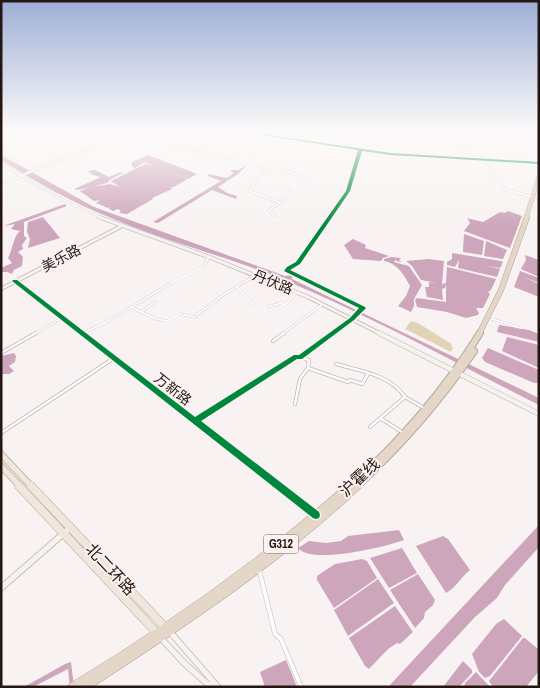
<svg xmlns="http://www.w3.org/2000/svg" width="540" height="688" viewBox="0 0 540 688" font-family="'Archivo Narrow','Noto Sans SC',sans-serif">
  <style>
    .forest { fill: #e3d3b6 }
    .water { fill: #cda6bb }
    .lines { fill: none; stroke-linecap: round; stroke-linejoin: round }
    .street-far2-casing { stroke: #c1b8b6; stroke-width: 2.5 }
    .street-far1-casing { stroke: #c1b8b6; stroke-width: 4 }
    .street-casing { stroke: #c1b8b6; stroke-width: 5 }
    .secondary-far3-casing { stroke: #c1b8b6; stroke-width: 3 }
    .secondary-far2-casing { stroke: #c1b8b6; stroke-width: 4.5 }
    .secondary-far1-casing { stroke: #c1b8b6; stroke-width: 5.5 }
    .secondary-casing { stroke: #c1b8b6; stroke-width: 7 }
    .primary-far1-casing { stroke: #b6a596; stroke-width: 7 }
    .primary-casing { stroke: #b6a596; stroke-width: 9 }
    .highway-far3-casing { stroke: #b6a596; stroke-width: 4.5 }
    .highway-far2-casing { stroke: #b6a596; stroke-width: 6 }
    .highway-far1-casing { stroke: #b6a596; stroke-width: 8 }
    .highway-casing { stroke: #b6a596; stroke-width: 9 }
    .street-far2 { stroke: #fefdfd; stroke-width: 2 }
    .street-far1 { stroke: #fefdfd; stroke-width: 2.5 }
    .street { stroke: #fefdfd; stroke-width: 4 }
    .secondary-far3 { stroke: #f6f2ee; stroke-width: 2.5 }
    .secondary-far2 { stroke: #f6f2ee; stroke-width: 3 }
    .secondary-far1 { stroke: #f6f2ee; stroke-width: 4.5 }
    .secondary { stroke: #f6f2ee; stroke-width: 5.5 }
    .primary-far1 { stroke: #efe6de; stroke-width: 5.5 }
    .primary { stroke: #efe6de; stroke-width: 8 }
    .highway-far3 { stroke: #e4d7c9; stroke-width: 4 }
    .highway-far2 { stroke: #e4d7c9; stroke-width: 5 }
    .highway-far1 { stroke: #e4d7c9; stroke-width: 6 }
    .highway { stroke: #e4d7c9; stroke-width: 8 }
    .cycleway-casing { stroke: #fbf2ef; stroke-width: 3 }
    .cycleway { fill: #00873e; fill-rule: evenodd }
    .labels { text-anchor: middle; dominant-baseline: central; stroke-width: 4; stroke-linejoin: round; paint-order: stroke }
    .shield { fill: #fbf2ef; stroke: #645854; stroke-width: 1 }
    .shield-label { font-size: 12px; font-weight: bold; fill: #241612 }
    .street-label { font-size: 14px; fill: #241612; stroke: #fbf2ef }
    .near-street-label { font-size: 16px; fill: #241612; stroke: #fbf2ef }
  </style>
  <rect width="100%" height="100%" fill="#f8f3f2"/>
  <polygon class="forest" points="411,321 418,323 450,343 453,348 451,352 405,329"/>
  <g class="water">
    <path d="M1 155 94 207 285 276 292 275V279L539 398V405C455 363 371 316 284 280 226 256 170 243 111 218 73 203 36 182 1 160Z"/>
    <polygon points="148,155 197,174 188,179 175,174 187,179 174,187 171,187 172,189 152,198 153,199 127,214 119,213 121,211 118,209 113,211 109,209 110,207 108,208 96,203 100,200 94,201 80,191 90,187 78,190 74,189 101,177 93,175 88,171 95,170 109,177 121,172 123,173 111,179 107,183 92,187 110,184 120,187 111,181 145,164 154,166 145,162 135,168 131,165 132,162"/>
    <polygon points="248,164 238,174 218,187 227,193 237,196 236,199 212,190 158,223 153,222 221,181 208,176 208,174 227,178 234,173 230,170 239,170"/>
    <path d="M65 204 67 206 24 222V236L27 238 22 245 23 249 18 252 23 257 22 266 14 270 12 274 7 272H1V268L12 263 8 258C13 249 13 237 20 231L11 229 15 224 3 226Z"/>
    <polygon points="508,211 522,216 510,248 464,231 470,223 467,218 483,222 500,212 505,213"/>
    <polygon points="43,217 60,238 28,248 30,239 27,232 28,222"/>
    <polygon points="464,234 484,241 482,255 463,252"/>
    <polygon points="353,239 366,245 365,248 389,256 383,258 381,261 353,259 344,245"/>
    <polygon points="486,241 507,250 503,259 484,256"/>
    <polygon points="452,253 501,261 503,262 500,268 488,266 500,269 497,277 458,268 459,260 455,267 447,265 447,262 452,259"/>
    <polygon points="525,255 539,260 539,277 521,269 526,260"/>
    <path d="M391 257 401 258 399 260 402 262 396 261V259L394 262 409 266 422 285 414 299V306L411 312 398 306 406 296 410 286C405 276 397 263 384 261V259Z"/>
    <polygon points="429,259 444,261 442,284 446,283 447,267 496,279 491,290 488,292 490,294 483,308 476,308 479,313 478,315 466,318 447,312 417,307 415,300 417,298 446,302 446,284 445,288 442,289 443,300 427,297 425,287 429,287 429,282 437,283 421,280 412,266 406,261"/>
    <polygon points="520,271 539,278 539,283 524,277 539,284 539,297 514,287"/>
    <polygon points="499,325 529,330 539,334 539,342 497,332"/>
    <polygon points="507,337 539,345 539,368 502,351"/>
    <polygon points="488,348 539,370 538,383 534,383 485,362 482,358"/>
    <polygon points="14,353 16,356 15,362 9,366 14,371 9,374 1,374 1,356"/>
    <polygon points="539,525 539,547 505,585 497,598 475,617 410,687 388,687"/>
    <path d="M399 530 404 540C385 547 311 565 298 548L309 541 326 543 341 541 348 536Z"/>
    <path d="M443 536 448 539 470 570C461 577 456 588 446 593L416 546Z"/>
    <polygon points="402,548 417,573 389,588 370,558"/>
    <polygon points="362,559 367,561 377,578 334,608 317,580 317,576 335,564"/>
    <polygon points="418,574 435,600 433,605 425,612 424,618 415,628 390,590"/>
    <polygon points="378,579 394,603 348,636 334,610"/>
    <polygon points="395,606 413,632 400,644 397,643 388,649 369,669 365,666 349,638"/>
    <polygon points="504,619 522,636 490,676 485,678 479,672 472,654 496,624"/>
    <polygon points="523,638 525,638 539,650 539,671 526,687 493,687 489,681"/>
    <polygon points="286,660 297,687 265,687 260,672"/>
    <polygon points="463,661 472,670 472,673 459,687 443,687"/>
    <polygon points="71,662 74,687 70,687 68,669 33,687 24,687 65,664"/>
    <polygon points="476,672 478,674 490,687 464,687 465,683"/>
  </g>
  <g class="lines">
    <g class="street-far2-casing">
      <g id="street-far2">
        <polyline points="309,142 323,130"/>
        <polyline points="1,152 27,168"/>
        <polyline points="453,158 483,130"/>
        <polyline points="230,160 293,173 309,180"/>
        <polyline points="486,160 504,189 532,197"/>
        <polyline points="267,168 249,191 279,202"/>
        <polyline points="1,183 21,177"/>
        <polyline points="536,198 539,199"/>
        <polyline points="275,216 269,210 281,202 291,189"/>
        <polyline points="237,287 253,304"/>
        <polyline points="131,307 156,319 167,321 180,314 194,317 222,296 254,276"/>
        <polyline points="268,307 281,303 285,305 297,292"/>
        <polyline points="141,312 155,302"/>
        <polyline points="492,319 521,328"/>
        <polyline points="83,333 107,322 171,283 203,267 209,257"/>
        <polyline points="34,334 62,318"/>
        <polyline points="282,334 323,304"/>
        <polyline points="331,334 363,308 287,271 298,263 348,191 360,150"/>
      </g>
    </g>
    <g class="street-far1-casing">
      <g id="street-far1">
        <polyline points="273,341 284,333"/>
        <polyline points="1,353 36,333"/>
        <polyline points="300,357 309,360 308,368 348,382 350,380 362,384 368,374"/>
        <path d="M336 364C361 371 390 375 405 397"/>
        <polyline points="295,404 300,379 308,368"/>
        <polyline points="380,418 402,432"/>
        <polyline points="195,421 296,357 300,357 333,333"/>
        <polyline points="370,427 405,397 424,408"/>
        <polyline points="1,433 114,358"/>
      </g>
    </g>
    <g class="street-casing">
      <polyline id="street" points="259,569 275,634 281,639 301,687"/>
    </g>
    <g class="secondary-far3-casing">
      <g id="secondary-far3">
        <polyline points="108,130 142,136 231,159"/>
        <polyline points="229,130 391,154 539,163"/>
        <polyline points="21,138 41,130"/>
        <polyline points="1,164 63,200 102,218"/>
        <polyline points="20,176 92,147 126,130"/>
      </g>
    </g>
    <g class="secondary-far2-casing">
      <g id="secondary-far2">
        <polyline points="99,217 209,257 308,297 381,334"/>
        <polyline points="15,281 83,334"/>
        <polyline points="1,289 120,227"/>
      </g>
    </g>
    <g class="secondary-far1-casing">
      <g id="secondary-far1">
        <polyline points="82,333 279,487"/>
        <polyline points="379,333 539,414"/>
      </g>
    </g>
    <g class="secondary-casing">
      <g id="secondary">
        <polyline points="277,486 315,515"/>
        <polyline points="1,588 71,527"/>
        <polyline points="170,632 218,687"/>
        <polyline points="160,637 184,663 211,687"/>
      </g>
    </g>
    <g class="primary-far1-casing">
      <g id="primary-far1">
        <polyline points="1,454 32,487"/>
        <polyline points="1,466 21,487"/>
      </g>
    </g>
    <g class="primary-casing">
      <g id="primary">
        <polyline points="19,486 157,633"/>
        <polyline points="31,486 165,627"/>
      </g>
    </g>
    <g class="highway-far3-casing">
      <polyline id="highway-far3" points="526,218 539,177"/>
    </g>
    <g class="highway-far2-casing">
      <polyline id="highway-far2" points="479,334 501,290 527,217"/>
    </g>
    <g class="highway-far1-casing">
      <g id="highway-far1">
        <path d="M349 487C400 442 444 391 480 333"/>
        <path d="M356 487C401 446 440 401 474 351"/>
      </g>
    </g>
    <g class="highway-casing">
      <g id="highway">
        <path d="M72 687C170 628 264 561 350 486"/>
        <path d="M85 687C179 626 275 563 357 486"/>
      </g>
    </g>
    <use href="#street-far2" class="street-far2"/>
    <use href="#street-far1" class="street-far1"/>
    <use href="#street" class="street"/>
    <use href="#secondary-far3" class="secondary-far3"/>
    <use href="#secondary-far2" class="secondary-far2"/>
    <use href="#secondary-far1" class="secondary-far1"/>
    <use href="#secondary" class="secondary"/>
    <use href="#primary-far1" class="primary-far1"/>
    <use href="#primary" class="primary"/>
    <use href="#highway-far3" class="highway-far3"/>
    <use href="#highway-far2" class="highway-far2"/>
    <use href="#highway-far1" class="highway-far1"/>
    <use href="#highway" class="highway"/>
    <g class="cycleway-casing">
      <polygon id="cycleway" points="227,130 236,130 391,153 539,162 539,164 391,155 362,151 350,191 300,264 290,270 365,307 366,308 354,320 302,359 297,359 201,421 319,512 320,515 319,518 316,519 313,518 12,281 13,280 17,280 195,417 294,355 299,355 350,318 359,308 284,271 287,267 296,262 346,191 358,150"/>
    </g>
    <use href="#cycleway" class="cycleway"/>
  </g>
  <linearGradient id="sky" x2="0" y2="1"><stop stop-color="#9daed6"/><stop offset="0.58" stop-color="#fcfaf9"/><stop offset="1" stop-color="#fcfaf9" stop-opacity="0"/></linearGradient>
  <rect width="540" height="226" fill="url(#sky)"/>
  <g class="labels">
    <rect class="shield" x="263.5" y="534.5" width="35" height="19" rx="4"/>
    <g class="shield-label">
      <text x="281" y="544">G312</text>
    </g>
    <g class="street-label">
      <text transform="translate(61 258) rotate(-28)">美乐路</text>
      <text transform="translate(273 282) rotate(22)">丹伏路</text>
      <text transform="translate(173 389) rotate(38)">万新路</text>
    </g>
    <g class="near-street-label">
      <text transform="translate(359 477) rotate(-43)">沪霍线</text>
      <text transform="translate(111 569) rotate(47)">北二环路</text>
    </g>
  </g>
  <rect width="540" height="688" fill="none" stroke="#241612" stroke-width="5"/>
</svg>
